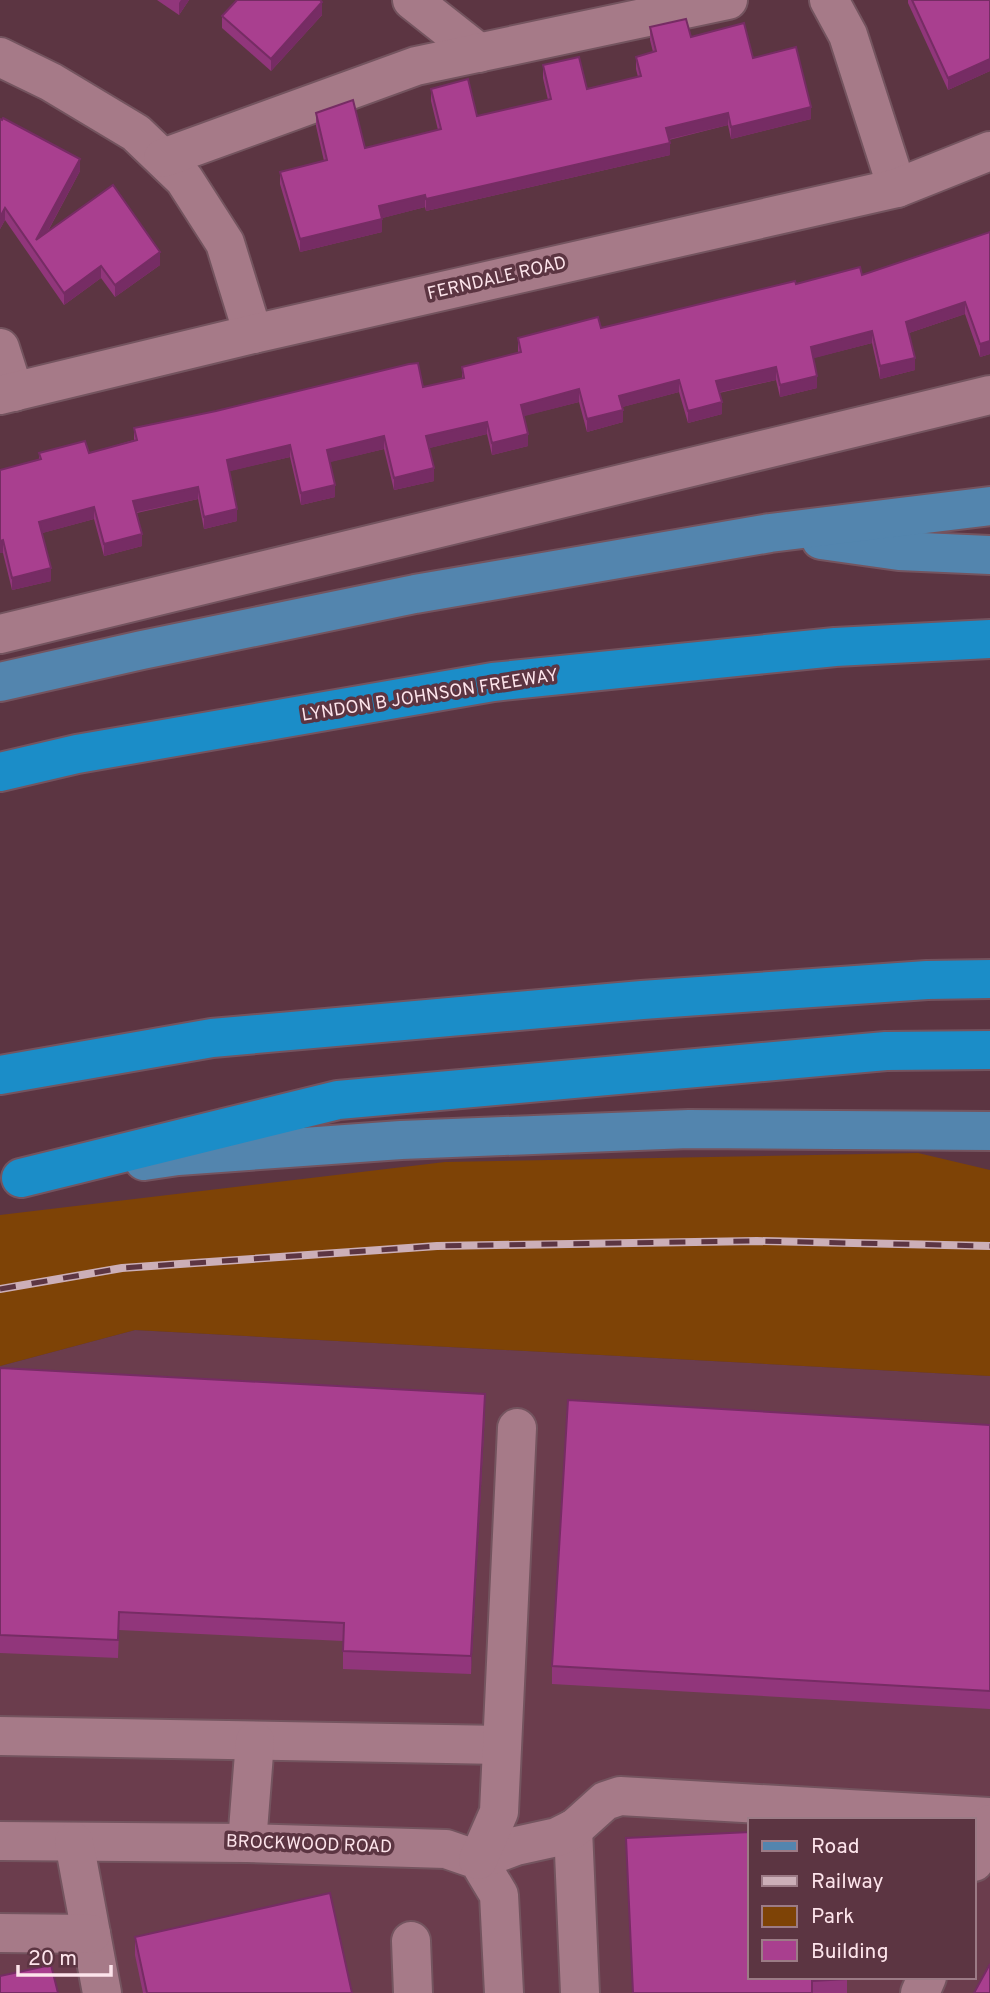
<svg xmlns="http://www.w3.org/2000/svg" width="990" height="1993" viewBox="0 0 990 1993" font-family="Overpass,sans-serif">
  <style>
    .built { fill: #6b3d4d; fill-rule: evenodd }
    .green { fill: #7e4306 }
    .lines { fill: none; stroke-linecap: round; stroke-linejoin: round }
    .minor-casing { stroke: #74545f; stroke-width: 42 }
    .major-casing { stroke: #74545f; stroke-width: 42 }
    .highway-casing { stroke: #74545f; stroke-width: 42 }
    .minor { stroke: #a67a88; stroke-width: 38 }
    .major { stroke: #5385ae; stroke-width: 38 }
    .highway { stroke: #1b8dc8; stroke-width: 38 }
    .rail-casing { stroke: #ccafb8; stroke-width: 8 }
    .rail { stroke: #5c3542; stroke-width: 5; stroke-dasharray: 16; stroke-linecap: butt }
    .wall { fill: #91367b }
    .shaded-wall { fill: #762c64 }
    .building { fill: #a93f8f; stroke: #762c64; stroke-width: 2 }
    .labels { text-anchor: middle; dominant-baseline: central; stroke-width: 7; stroke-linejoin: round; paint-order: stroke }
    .street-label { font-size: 18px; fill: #fde4eb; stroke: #5c3542 }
  </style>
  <rect width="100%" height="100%" fill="#5c3542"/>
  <path class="built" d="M135 1330 990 1376V1993H0V1366ZM750 1820H974V1977H750Z"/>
  <polygon class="green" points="918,1153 990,1170 990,1376 135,1330 0,1366 0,1215 445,1162"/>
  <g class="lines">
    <g class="minor-casing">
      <g id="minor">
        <polyline points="412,0 479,53"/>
        <polyline points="829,0 848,35 897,188"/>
        <polyline points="0,57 51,82 136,133 184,179 225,243 253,334"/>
        <polyline points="163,158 416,66 728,0"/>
        <polyline points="0,348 14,392"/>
        <polyline points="0,395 253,334 897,188 990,151"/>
        <polyline points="0,634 990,395"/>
        <polyline points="0,1736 502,1745"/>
        <polyline points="573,1829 580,1993"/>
        <polyline points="0,1841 247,1843 446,1849 478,1860 499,1895 504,1993"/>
        <polyline points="74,1842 102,1993"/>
        <polyline points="247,1843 255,1741"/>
        <polyline points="478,1860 516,1846 557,1837 575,1828 605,1801 620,1796 990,1817"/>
        <polyline points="478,1860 499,1812 517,1428"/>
        <polyline points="974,1862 990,1824"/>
        <polyline points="0,1933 91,1934"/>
        <polyline points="411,1941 413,1993"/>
        <polyline points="920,1993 927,1977"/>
      </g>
    </g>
    <g class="major-casing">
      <g id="major">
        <polyline points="821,540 899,551 990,555"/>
        <polyline points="0,682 142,650 415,594 770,533 990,506"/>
        <polyline points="144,1161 178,1156 401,1140 689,1129 990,1131"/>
      </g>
    </g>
    <g class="highway-casing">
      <g id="highway">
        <polyline points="0,772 77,754 493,682 835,647 990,639"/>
        <polyline points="0,1075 212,1038 642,1000 927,980 990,979"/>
        <polyline points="21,1178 338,1100 886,1051 990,1050"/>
      </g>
    </g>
    <use href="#minor" class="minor"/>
    <use href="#major" class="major"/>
    <use href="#highway" class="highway"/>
    <g class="rail-casing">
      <polyline id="rail" points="0,1289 122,1268 437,1246 757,1241 990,1246"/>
    </g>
    <use href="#rail" class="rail"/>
  </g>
  <g class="wall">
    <polygon points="157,0 189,0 179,15"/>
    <polygon points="908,0 990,0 990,71 948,90 908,3"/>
    <polygon points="322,15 271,71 222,28 222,16"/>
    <polygon points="650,27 691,37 753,58 811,119 731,139 728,125 669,140 670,155 426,211 425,207 382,218 382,232 300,252 280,184 280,172 324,161 316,126 316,113 365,148 438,130 431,101 431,89 477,116 548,100 543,78 543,65 587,89 638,77 636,69 636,57 653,52 650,40"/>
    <polygon points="0,119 80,171 47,233 160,265 115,297 101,278 64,305 5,220 0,229"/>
    <polygon points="990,232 990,354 980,357 965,314 909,333 915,370 880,379 872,343 813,358 817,388 780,397 776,380 719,393 722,414 688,423 679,392 622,407 623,422 587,432 579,402 523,416 528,446 492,455 487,434 429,448 434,481 394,490 384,449 329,462 335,497 301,505 290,457 229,471 237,521 204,529 198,499 137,513 142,546 104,556 94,519 42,533 51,581 12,590 3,553 0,470 39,460 39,453 89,453 134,440 134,428 423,387 462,378 462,367 518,353 518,338 601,328 796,284 862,275"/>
    <polygon points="0,1368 485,1412 471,1674 343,1669 343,1641 119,1630 118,1658 0,1653"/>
    <polygon points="990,1425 990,1709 552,1684 552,1666"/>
    <polygon points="626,1838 847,1977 847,1993 633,1993"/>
    <polygon points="135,1937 352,1993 143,1993 135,1955"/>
  </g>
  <g class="shaded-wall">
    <polygon points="181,0 189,0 179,15 179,3"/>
    <polygon points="322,2 322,15 271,71 271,59"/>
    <polygon points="990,59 990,71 948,90 948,78"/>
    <polygon points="811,107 811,119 731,139 731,127"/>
    <polygon points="728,113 728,125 666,140 666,128"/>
    <polygon points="670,143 670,155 426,211 426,199"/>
    <polygon points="80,159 80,171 36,253 36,240"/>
    <polygon points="425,195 425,207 379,219 379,206"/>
    <polygon points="5,208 5,220 0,229 0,217"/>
    <polygon points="382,219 382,232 300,252 300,239"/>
    <polygon points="160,252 160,265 115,297 115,285"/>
    <polygon points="101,266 101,278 64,305 64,293"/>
    <polygon points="965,302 965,314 906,334 906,322"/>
    <polygon points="872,331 872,343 811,359 811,347"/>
    <polygon points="990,341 990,354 980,357 980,344"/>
    <polygon points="915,358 915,370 880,379 880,366"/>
    <polygon points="776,367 776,380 716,393 716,381"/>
    <polygon points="817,376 817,388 780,397 780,385"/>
    <polygon points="679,380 679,392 619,408 619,396"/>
    <polygon points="579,389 579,402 521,417 521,405"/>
    <polygon points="722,402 722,414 688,423 688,411"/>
    <polygon points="623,410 623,422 587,432 587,419"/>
    <polygon points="487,422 487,434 426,449 426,436"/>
    <polygon points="528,434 528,446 492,455 492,443"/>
    <polygon points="384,436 384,449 327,463 327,450"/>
    <polygon points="290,445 290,457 227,472 227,460"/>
    <polygon points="434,468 434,481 394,490 394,478"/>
    <polygon points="335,485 335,497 301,505 301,493"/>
    <polygon points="198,487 198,499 133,513 133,501"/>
    <polygon points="94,507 94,519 39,534 39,522"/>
    <polygon points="237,509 237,521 204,529 204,517"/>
    <polygon points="142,534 142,546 104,556 104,544"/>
    <polygon points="3,540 3,553 0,553 0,541"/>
    <polygon points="51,568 51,581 12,590 12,578"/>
    <polygon points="485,1394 485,1412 471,1674 471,1656"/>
  </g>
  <g class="building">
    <polygon points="237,0 320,0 322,2 271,59 222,16"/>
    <polygon points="912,0 990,0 990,59 948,78"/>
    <polygon points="686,19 691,37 744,23 753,58 796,47 811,107 731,127 728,113 666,128 670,143 426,199 425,195 379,206 382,219 300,239 280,172 327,160 316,113 353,100 365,148 441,129 431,89 468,79 477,116 551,99 543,65 579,57 587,89 641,76 636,57 656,51 650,27"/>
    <polygon points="3,118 80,159 36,240 113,185 160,252 115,285 101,266 64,293 5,208 0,217 0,119 2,120"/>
    <polygon points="990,232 990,341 980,344 965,302 906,322 915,358 880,366 872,331 811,347 817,376 780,385 776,367 716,381 722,402 688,411 679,380 619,396 623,410 587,419 579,389 521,405 528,434 492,443 487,422 426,436 434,468 394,478 384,436 327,450 335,485 301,493 290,445 227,460 237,509 204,517 198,487 133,501 142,534 104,544 94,507 39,522 51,568 12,578 3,540 0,541 0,470 41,459 39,453 85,441 89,453 137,440 134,428 216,411 409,364 418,363 423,387 464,378 462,367 521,352 518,338 598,317 601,328 795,281 796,284 860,267 862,275"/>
    <polygon points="0,1368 485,1394 471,1656 343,1651 344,1623 119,1612 118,1640 0,1635"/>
    <polygon points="568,1400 990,1425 990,1691 552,1666"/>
    <polygon points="750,1832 750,1977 847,1977 847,1979 812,1981 812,1993 633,1993 626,1838"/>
    <polygon points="330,1893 352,1993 147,1993 135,1937"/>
    <polygon points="990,1964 990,1993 974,1993"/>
    <polygon points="51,1965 58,1993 0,1993 0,1976"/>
  </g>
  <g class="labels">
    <g class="street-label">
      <text transform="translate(497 279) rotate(-13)">FERNDALE ROAD</text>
      <text transform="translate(430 696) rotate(-9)">LYNDON B JOHNSON FREEWAY</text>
      <text transform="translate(309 1845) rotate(2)">BROCKWOOD ROAD</text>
    </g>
  </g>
  <rect x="748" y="1818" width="228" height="161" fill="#5c3542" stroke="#9c7b86" stroke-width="2"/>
  <rect x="762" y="1841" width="35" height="10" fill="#5385ae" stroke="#9c7b86" stroke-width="2"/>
  <text x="811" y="1853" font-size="21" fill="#fde4eb">Road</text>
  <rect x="762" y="1876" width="35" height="10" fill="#ccafb8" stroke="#9c7b86" stroke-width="2"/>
  <text x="811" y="1888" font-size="21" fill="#fde4eb">Railway</text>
  <rect x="762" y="1906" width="35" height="21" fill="#7e4306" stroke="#9c7b86" stroke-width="2"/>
  <text x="811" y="1923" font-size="21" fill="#fde4eb">Park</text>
  <rect x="762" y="1940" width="35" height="21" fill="#a93f8f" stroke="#9c7b86" stroke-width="2"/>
  <text x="811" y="1958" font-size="21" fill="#fde4eb">Building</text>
  <path d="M18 1965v10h93v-10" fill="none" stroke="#fde4eb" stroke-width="3.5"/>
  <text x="28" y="1965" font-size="21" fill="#fde4eb" stroke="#5c3542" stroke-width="5" paint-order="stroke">20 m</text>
</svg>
